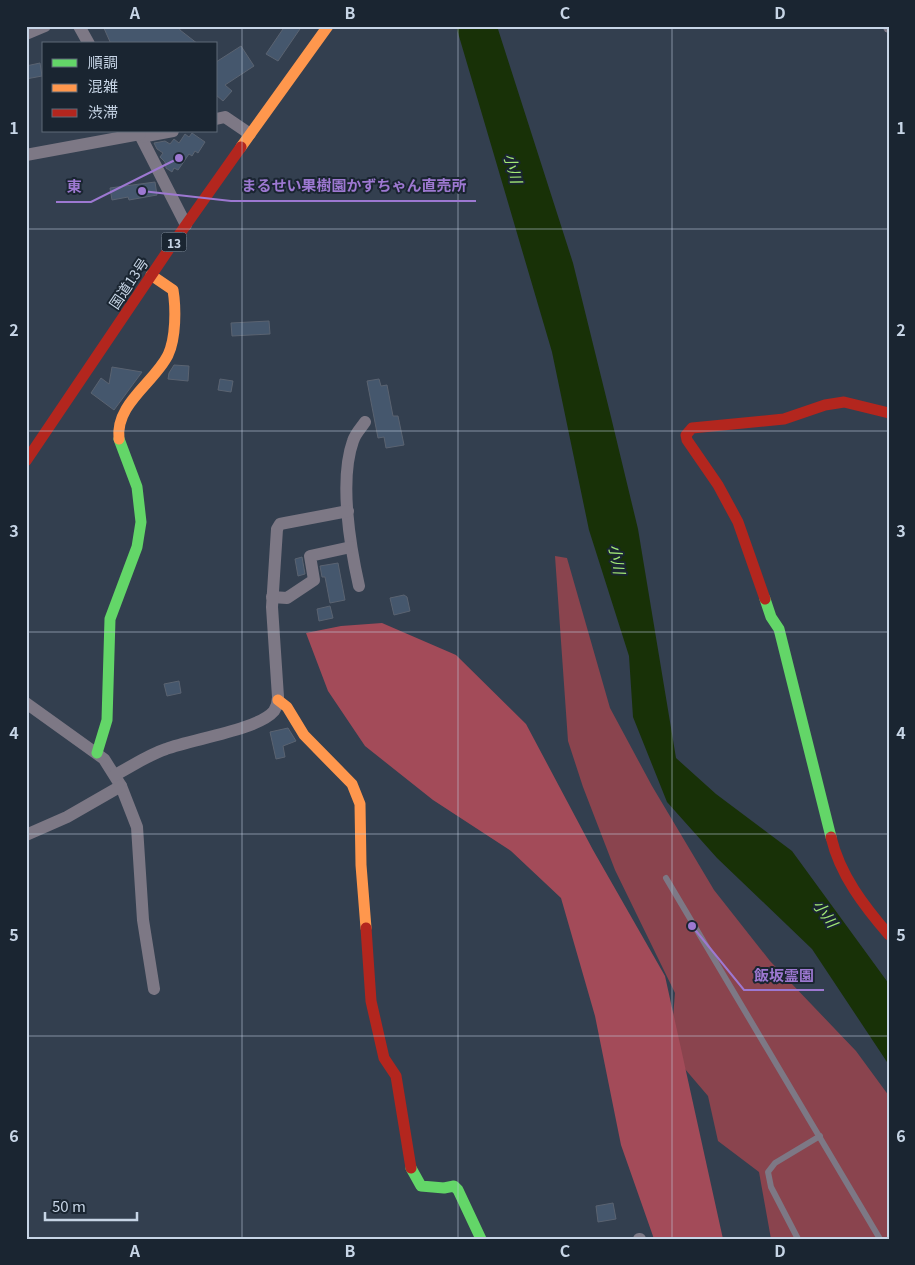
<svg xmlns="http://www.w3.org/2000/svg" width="915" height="1265" viewBox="0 0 915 1265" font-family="Georgia,'Noto Sans JP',serif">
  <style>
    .green { fill: #8a444e }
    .forest { fill: #a34b59 }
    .water { fill: #183107 }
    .building { fill: #45576d; stroke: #5a6371 }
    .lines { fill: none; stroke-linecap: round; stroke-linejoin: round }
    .lane { stroke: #7d7885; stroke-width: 6 }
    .street { stroke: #7d7885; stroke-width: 12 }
    .fast { stroke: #63d668; stroke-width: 11 }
    .slow { stroke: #ff974d; stroke-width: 11 }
    .jam { stroke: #b3261e; stroke-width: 11 }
    .grid { fill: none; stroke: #c7d5e6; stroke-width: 1; stroke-opacity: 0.55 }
    .labels { text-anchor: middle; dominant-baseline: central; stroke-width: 4; stroke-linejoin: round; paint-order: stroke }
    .shield { fill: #1a2531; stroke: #93a0b0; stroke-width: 1 }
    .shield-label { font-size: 12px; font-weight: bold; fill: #c7d5e6 }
    .street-label { font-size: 14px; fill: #c7d5e6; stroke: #1a2531 }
    .water-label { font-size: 15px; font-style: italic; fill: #a3ea76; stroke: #1a2531 }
    .leader { fill: none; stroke: #9d78d1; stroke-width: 2 }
    .callout-dot { fill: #9d78d1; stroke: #1a2531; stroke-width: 2 }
    .callout-label { font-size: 15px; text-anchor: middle; font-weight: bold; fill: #9d78d1; stroke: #1a2531; stroke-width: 4; stroke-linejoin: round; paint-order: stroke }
    .neatline { fill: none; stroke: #c7d5e6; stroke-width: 2 }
    .grid-label { font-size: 16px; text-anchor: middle; font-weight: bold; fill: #c7d5e6 }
  </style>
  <rect width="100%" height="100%" fill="#333f4f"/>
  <polygon class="green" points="555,556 567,558 610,708 652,786 714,890 770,961 856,1051 889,1096 889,1239 771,1239 759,1172 718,1141 708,1096 673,1055 672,1030 675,993 615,870 583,787 568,741"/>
  <polygon class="forest" points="382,623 456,655 526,724 593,850 665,976 723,1239 654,1239 621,1145 595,1016 561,898 511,851 433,800 365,746 328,691 306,633 341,626"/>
  <polygon class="water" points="456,26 497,26 573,263 611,417 638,529 676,758 716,794 792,851 889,984 889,1065 812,949 717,858 667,802 633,717 629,656 589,530 552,352"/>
  <g class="building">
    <polygon points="103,26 178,26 180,30 198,44 111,44"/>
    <polygon points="285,26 302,26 278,61 266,54"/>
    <polygon points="241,46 254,66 225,85 232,91 223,101 216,95 216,62"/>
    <polygon points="40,63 42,76 26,79 26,66"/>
    <polygon points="192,133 205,142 198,153 195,151 192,156 189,154 178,170 174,168 172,172 166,168 165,162 160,157 163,153 157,149 154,143 165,141 170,144 174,139 179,143 185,134 189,137"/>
    <polygon points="155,182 157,195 129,200 128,197 112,200 110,188"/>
    <polygon points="269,321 270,334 232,336 231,323"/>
    <polygon points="174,365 189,366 188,381 168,379 169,373"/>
    <polygon points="112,367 142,372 114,410 91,393 101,378 109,384"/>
    <polygon points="220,379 233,381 231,392 218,390"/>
    <polygon points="379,379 381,386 387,385 393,416 398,416 404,445 386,448 384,437 378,438 367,381"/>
    <polygon points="302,557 305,574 298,576 295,559"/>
    <polygon points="338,563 345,600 330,603 325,577 322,577 320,566"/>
    <polygon points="404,595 407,597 410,611 394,615 390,598"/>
    <polygon points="330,606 333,618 319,621 317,609"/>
    <polygon points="179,681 181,693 167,696 164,684"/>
    <polygon points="288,728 296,741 283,746 285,757 276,759 270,732"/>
    <polygon points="613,1203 616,1219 598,1222 596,1206"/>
  </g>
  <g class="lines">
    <g class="lane">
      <polyline points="666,878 880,1239"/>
      <polyline points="798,1239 771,1187 768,1172 775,1163 820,1136"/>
    </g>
    <g class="street">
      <polyline points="79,26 89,44"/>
      <polyline points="889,26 889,27"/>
      <polyline points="26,34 45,26"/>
      <polyline points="216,119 225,117 250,134"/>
      <polyline points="138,131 186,225"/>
      <polyline points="141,137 173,131"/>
      <polyline points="26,155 140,134"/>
      <path d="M359 586C350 546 339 480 353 441 355 434 361 428 365 422"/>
      <polyline points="272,597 287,598 314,580 310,556 351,547"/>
      <polyline points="26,703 104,759 121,786 137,827 143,920 154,989"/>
      <path d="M115 775C132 766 148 755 166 749 192 739 258 730 274 711 277 706 278 702 278 697L272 607 277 529 280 524 285 523 348 511"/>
      <polyline points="26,835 67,817 121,786"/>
      <polyline points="639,1239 640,1239"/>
    </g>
    <g class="fast">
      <polyline points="765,599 771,617 779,629 831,837"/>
      <polyline points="97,753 107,720 110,619 137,547 141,522 137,487 119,439"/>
      <polyline points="411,1168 421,1186 444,1188 454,1186 458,1190 481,1239"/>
    </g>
    <g class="slow">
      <polyline points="241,147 328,26"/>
      <path d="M119 439C115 404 154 383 168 355 176 338 176 308 173 290L151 275"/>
      <polyline points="278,700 287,707 304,735 352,784 360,804 361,865 366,928"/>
    </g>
    <g class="jam">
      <polyline points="26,461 169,249 241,147"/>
      <polyline points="765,599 738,522 718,485 687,440 686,435 692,428 784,419 825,405 844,402 889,413"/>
      <path d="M831 837C840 875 864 906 889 935"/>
      <polyline points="366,928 371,1001 384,1058 396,1076 411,1168"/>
    </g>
  </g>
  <path class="grid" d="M242 26V1239M458 26V1239M672 26V1239M26 229H889M26 431H889M26 632H889M26 834H889M26 1036H889"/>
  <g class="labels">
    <rect class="shield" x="161.5" y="232.5" width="25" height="19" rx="4"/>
    <g class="shield-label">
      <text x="174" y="242">13</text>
    </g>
    <g class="street-label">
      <text transform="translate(128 283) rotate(-56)">国道13号</text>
    </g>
    <g class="water-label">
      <text transform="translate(514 168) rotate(75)">小川</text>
      <text transform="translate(618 559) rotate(79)">小川</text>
      <text transform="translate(826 913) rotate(54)">小川</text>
    </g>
  </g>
  <path class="leader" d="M142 191L231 201H476M179 158L91 202H56M692 926L744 990H824"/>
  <g class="callout-dot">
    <circle cx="142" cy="191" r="5"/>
    <circle cx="179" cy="158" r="5"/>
    <circle cx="692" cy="926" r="5"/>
  </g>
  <g class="callout-label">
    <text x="354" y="191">まるせい果樹園かずちゃん直売所</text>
    <text x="74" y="192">東</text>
    <text x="784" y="981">飯坂霊園</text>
  </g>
  <rect width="915" height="1265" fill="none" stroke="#1a2531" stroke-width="55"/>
  <rect x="42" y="42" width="175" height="90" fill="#1a2531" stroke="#5f6b79"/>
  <rect x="52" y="59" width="25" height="8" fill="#63d668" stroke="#5f6b79"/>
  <text x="88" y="68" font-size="15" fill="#c7d5e6">順調</text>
  <rect x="52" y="84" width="25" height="8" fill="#ff974d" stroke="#5f6b79"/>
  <text x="88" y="92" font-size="15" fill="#c7d5e6">混雑</text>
  <rect x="52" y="109" width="25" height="8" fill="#b3261e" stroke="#5f6b79"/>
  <text x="88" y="118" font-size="15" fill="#c7d5e6">渋滞</text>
  <path d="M45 1212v8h92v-8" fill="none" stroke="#c7d5e6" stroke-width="2.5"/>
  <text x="52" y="1212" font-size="15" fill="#c7d5e6" stroke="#1a2531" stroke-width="4" paint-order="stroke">50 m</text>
  <rect x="28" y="28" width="860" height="1210" class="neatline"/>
  <g class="grid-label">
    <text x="135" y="19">A</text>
    <text x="350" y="19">B</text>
    <text x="565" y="19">C</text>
    <text x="780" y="19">D</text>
    <text x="14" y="134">1</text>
    <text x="901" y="134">1</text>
    <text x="14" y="336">2</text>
    <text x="901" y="336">2</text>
    <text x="14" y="537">3</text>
    <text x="901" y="537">3</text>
    <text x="14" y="739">4</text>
    <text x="901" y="739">4</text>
    <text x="14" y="941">5</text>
    <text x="901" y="941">5</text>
    <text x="14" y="1142">6</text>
    <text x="901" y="1142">6</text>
    <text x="135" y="1257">A</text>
    <text x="350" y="1257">B</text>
    <text x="565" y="1257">C</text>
    <text x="780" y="1257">D</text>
  </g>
</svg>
